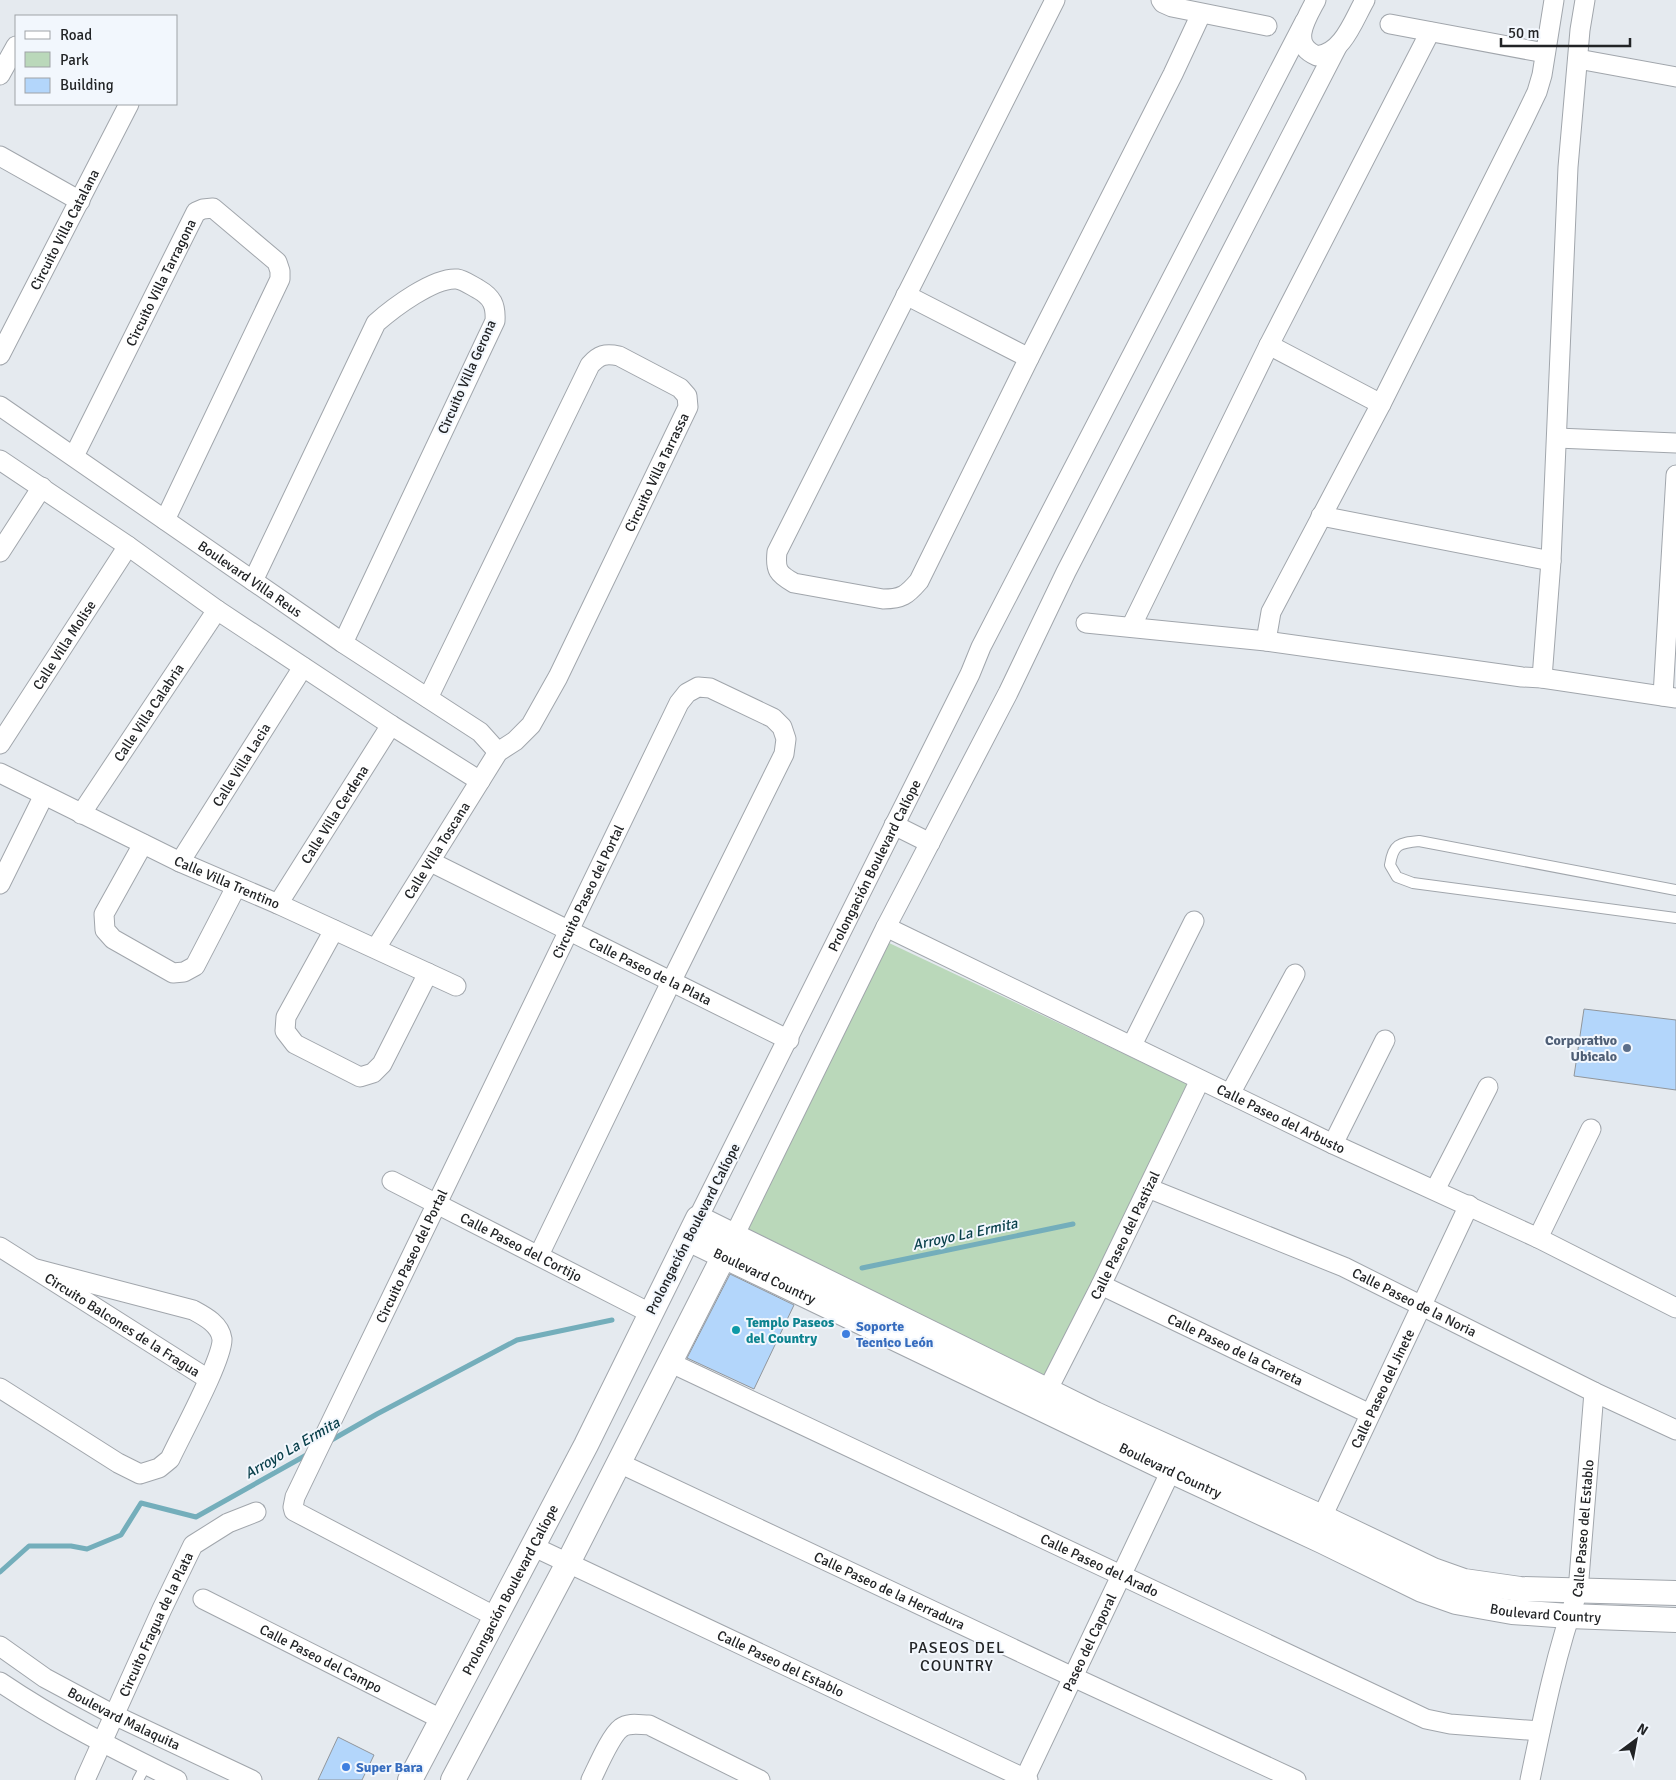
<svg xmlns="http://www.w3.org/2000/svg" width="1676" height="1780" viewBox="0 0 1676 1780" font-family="Signika,sans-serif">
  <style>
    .green { fill: #bad8ba }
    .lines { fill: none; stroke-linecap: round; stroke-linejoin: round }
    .stream { stroke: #74aebb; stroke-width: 5 }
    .building { fill: #b3d6fb; stroke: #91969b }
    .service-casing { stroke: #a1a6ac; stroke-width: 12 }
    .minor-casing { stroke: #a1a6ac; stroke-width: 21 }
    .tertiary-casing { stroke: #a1a6ac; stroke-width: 26 }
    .service { stroke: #fff; stroke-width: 10 }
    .minor { stroke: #fff; stroke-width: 19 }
    .tertiary { stroke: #fff; stroke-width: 24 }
    .service-dot { fill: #5c6f8a; stroke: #f2f7fd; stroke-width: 2 }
    .culture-dot { fill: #0f9aa8; stroke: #f2f7fd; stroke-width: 2 }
    .shop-dot { fill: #3f7fe0; stroke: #f2f7fd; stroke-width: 2 }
    .labels { text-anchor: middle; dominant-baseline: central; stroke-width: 4; stroke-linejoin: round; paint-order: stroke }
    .street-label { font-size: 14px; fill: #222426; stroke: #f2f7fd }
    .service-label { font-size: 14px; font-weight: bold; fill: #4e5e75; stroke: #f2f7fd; text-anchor: end }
    .culture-label { font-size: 14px; font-weight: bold; fill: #0d838f; stroke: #f2f7fd; text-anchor: start }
    .shop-label { font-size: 14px; font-weight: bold; fill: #366cbe; stroke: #f2f7fd; text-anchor: start }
    .water-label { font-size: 15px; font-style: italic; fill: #0b414c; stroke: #f2f7fd }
    .quarter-label { font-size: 16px; letter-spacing: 1px; fill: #222426; stroke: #f2f7fd }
  </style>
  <rect width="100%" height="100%" fill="#e5eaef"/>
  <polygon class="green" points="887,942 1188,1084 1044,1382 742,1233"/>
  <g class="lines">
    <g class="stream">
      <polyline points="862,1268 1073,1224"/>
      <polyline points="328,1442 377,1414 517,1340 612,1320"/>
      <polyline points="0,1572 29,1546 71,1546 87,1549 121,1535 141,1503 196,1517 310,1453"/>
    </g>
  </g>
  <g class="building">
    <polygon points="1584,1009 1676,1020 1676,1090 1574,1076"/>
    <polygon points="730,1274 794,1305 754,1389 687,1358"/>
    <polygon points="338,1737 374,1755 362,1780 318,1780"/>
  </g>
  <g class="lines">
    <g class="service-casing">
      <g id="service">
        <path d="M1676 890 1419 841C1399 843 1393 844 1390 865L1397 877 1413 883 1676 918"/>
        <polyline points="138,1780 146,1765"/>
      </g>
    </g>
    <g class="minor-casing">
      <g id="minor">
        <path d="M1055 0 777 552C775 570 778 574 794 583L883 599C902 599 907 595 919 581L1029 358 1173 74 1201 14"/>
        <polyline points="1161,0 1163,3 1172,7 1267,26"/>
        <path d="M1316 0C1306 19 1289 44 1317 56 1343 53 1353 21 1365 0"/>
        <polyline points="1390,24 1545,53"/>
        <polyline points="1578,59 1676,77"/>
        <polyline points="0,75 16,46"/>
        <polyline points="0,156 80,201"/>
        <polyline points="906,295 1029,358"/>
        <polyline points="1269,345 1381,404"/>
        <path id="s1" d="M0 355 129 104"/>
        <path id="s2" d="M0 406 343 643 480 732 498 752"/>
        <polyline points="1557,438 1676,443"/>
        <path id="s3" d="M74 456 196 212 203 209 213 208 277 262 280 271V279L165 520"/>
        <polyline points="0,460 128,546 217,610 391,725 480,781"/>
        <polyline points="1321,516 1551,561"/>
        <polyline points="0,552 42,487"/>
        <path d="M253 581 376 323C393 308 434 277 457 279 464 280 472 286 478 289 492 297 496 305 495 321L343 643"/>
        <polyline points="1086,623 1266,641 1522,677 1542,678 1676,698"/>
        <polyline points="1131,627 1269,345 1430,32"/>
        <polyline points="1266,641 1271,612 1381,404 1524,119 1537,92 1542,75 1554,0"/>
        <polyline points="1542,678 1551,561 1568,167 1580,30 1585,0"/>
        <polyline points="1663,696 1676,475"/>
        <path id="s4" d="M0 744 128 546"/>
        <path id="s5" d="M0 773 180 862 278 904 456 986"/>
        <path id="s6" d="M81 814 217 610"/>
        <polyline points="894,825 930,843"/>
        <polyline points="143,844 104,914 105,930 113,939 173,973 184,972 195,966 236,887"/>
        <path id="s7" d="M180 862 303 667"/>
        <path id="s8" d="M431 862 789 1040"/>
        <polyline points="0,884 44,795"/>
        <path id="s9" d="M278 904 391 725"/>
        <path id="s10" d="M886 927 1333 1144 1538 1238 1676 1308"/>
        <polyline points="334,930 286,1017 285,1031 295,1044 360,1077 373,1073 382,1064 428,973"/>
        <path id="s11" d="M376 948 498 752 515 741 531 725 558 677 688 407 687 396 680 388 619 356C605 353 599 355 590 365L428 698"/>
        <polyline points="1132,1045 1194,921"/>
        <polyline points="1230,1094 1295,974"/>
        <polyline points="1333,1144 1385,1040"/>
        <path id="s12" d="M392 1181 650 1313"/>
        <path id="s13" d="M1148 1188 1344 1267 1594 1392 1676 1430"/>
        <polyline points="1435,1190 1488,1087"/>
        <path id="s14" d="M698 1218 970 674 981 647 1305 21"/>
        <polyline points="734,1236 886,927 1008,693 1066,572 1337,47"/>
        <polyline points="1538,1238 1591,1129"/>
        <path id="s15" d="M0 1247 208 1379"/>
        <path id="s16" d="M1101 1285 1370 1414"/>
        <path id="s17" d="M669 1362 1426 1719 1450 1724 1540 1731"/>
        <path d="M0 1388 118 1463 140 1474 159 1468 170 1459C180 1437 223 1359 222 1339 220 1324 204 1316 193 1310L36 1269"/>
        <path id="s18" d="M1048 1389 1101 1285 1200 1080"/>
        <path id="s19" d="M619 1463 1073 1677 1296 1780"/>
        <path id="s20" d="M1322 1517 1469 1205"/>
        <path id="s21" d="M532 1546 1028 1780"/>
        <path id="s22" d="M203 1599 441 1719"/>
        <path id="s23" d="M496 1617 294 1511 293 1507 295 1497 322 1441 679 703 687 693 698 687 710 688 773 718 782 727 786 739 784 754 672 980 539 1255"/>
        <path id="s24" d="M0 1646 45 1678 114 1715 252 1780"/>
        <path d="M0 1682C56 1720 116 1750 177 1780"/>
        <path id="s25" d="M1025 1778 1176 1460"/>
        <path id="s26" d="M85 1780 162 1609 193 1545 228 1523 256 1512"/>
        <path d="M591 1780C597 1768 611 1735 621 1728 629 1722 640 1725 649 1725L760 1780"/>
        <path id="s27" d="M1530 1780C1543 1717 1556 1652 1578 1591L1594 1392"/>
      </g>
    </g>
    <g class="tertiary-casing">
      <g id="tertiary">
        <path id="s28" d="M688 1239 1171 1471 1322 1541 1422 1590 1456 1602 1512 1612 1569 1616 1676 1620"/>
        <path id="s29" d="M410 1780 586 1445 698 1218 1095 1414 1322 1517 1433 1570 1464 1581 1520 1589 1676 1593"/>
        <polyline points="453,1780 568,1563 731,1242"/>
      </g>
    </g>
    <use href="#service" class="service"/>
    <use href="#minor" class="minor"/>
    <use href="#tertiary" class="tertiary"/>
  </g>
  <circle class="service-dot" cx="1627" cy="1048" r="5"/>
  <circle class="culture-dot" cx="736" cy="1330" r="5"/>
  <g class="shop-dot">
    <circle cx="846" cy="1334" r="5"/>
    <circle cx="346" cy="1767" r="5"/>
  </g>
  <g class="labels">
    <g class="street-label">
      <text stroke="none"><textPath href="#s1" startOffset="141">Circuito Villa Catalana</textPath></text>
      <text stroke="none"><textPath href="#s3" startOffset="194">Circuito Villa Tarragona</textPath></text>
      <text transform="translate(467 377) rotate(-66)">Circuito Villa Gerona</text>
      <text stroke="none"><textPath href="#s11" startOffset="556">Circuito Villa Tarrassa</textPath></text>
      <text stroke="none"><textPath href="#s2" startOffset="304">Boulevard Villa Reus</textPath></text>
      <text stroke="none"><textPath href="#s4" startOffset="118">Calle Villa Molise</textPath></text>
      <text stroke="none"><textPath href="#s6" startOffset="122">Calle Villa Calabria</textPath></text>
      <text stroke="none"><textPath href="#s7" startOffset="115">Calle Villa Lacia</textPath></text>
      <text stroke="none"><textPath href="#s9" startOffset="106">Calle Villa Cerdena</textPath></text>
      <text stroke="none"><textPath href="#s11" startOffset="115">Calle Villa Toscana</textPath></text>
      <text stroke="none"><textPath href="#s14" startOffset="394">Prolongación Boulevard Calíope</textPath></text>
      <text stroke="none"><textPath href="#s5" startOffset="252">Calle Villa Trentino</textPath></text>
      <text stroke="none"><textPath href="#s23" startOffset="915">Circuito Paseo del Portal</textPath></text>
      <text stroke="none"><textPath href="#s8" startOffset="245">Calle Paseo de la Plata</textPath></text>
      <text stroke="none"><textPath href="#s10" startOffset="439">Calle Paseo del Arbusto</textPath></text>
      <text transform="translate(693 1229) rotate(-63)">Prolongación Boulevard Calíope</text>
      <text stroke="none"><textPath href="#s18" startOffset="172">Calle Paseo del Pastizal</textPath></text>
      <text stroke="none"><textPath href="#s12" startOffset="145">Calle Paseo del Cortijo</textPath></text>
      <text stroke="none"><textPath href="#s23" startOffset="510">Circuito Paseo del Portal</textPath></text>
      <text stroke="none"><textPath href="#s28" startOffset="85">Boulevard Country</textPath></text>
      <text stroke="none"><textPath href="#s13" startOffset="290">Calle Paseo de la Noria</textPath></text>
      <text stroke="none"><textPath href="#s15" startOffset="145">Circuito Balcones de la Fragua</textPath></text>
      <text stroke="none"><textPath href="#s16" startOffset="149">Calle Paseo de la Carreta</textPath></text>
      <text stroke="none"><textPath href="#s20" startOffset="142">Calle Paseo del Jinete</textPath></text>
      <text stroke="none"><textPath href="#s28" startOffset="535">Boulevard Country</textPath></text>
      <text stroke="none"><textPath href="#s27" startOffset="258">Calle Paseo del Establo</textPath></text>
      <text stroke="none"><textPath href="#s17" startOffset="476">Calle Paseo del Arado</textPath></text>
      <text stroke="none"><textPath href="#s29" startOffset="215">Prolongación Boulevard Calíope</textPath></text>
      <text stroke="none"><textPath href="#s19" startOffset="299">Calle Paseo de la Herradura</textPath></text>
      <text stroke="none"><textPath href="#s28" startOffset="940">Boulevard Country</textPath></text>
      <text stroke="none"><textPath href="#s26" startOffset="171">Circuito Fragua de la Plata</textPath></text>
      <text stroke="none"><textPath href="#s25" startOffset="150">Paseo del Caporal</textPath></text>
      <text stroke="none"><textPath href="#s22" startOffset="132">Calle Paseo del Campo</textPath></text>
      <text stroke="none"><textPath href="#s21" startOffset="275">Calle Paseo del Establo</textPath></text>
      <text stroke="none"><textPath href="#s24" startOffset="144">Boulevard Malaquita</textPath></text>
    </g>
    <g class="service-label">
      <text x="1617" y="1040">Corporativo<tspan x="1617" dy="16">Ubicalo</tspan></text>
    </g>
    <g class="culture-label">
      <text x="746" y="1322">Templo Paseos<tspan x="746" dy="16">del Country</tspan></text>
    </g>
    <g class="shop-label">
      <text x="856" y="1326">Soporte<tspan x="856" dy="16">Tecnico León</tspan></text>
      <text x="356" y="1767">Super Bara</text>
    </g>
    <g class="water-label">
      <text transform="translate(965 1234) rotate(-12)">Arroyo La Ermita</text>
      <text transform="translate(292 1448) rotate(-30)">Arroyo La Ermita</text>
    </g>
    <g class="quarter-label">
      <text x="957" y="1648">PASEOS DEL<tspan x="957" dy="18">COUNTRY</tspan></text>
    </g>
  </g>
  <rect x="15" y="15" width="162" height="90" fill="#f2f7fd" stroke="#9fa3a7"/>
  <rect x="25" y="31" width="25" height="8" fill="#ffffff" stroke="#9fa3a7"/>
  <text x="60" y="40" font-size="15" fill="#222426">Road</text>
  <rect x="25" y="52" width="25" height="15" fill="#bad8ba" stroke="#9fa3a7"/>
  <text x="60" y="65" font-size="15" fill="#222426">Park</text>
  <rect x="25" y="78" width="25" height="15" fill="#b3d6fb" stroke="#9fa3a7"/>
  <text x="60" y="90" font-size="15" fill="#222426">Building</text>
  <g transform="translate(1636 1740) rotate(32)" stroke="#f2f7fd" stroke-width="4" paint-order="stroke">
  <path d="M0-4L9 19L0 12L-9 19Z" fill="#222426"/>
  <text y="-8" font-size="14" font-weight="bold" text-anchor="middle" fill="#222426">N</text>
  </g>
  <path d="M1501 38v8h129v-8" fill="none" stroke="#222426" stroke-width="2.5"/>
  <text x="1508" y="38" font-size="15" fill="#222426" stroke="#f2f7fd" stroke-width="4" paint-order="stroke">50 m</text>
</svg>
